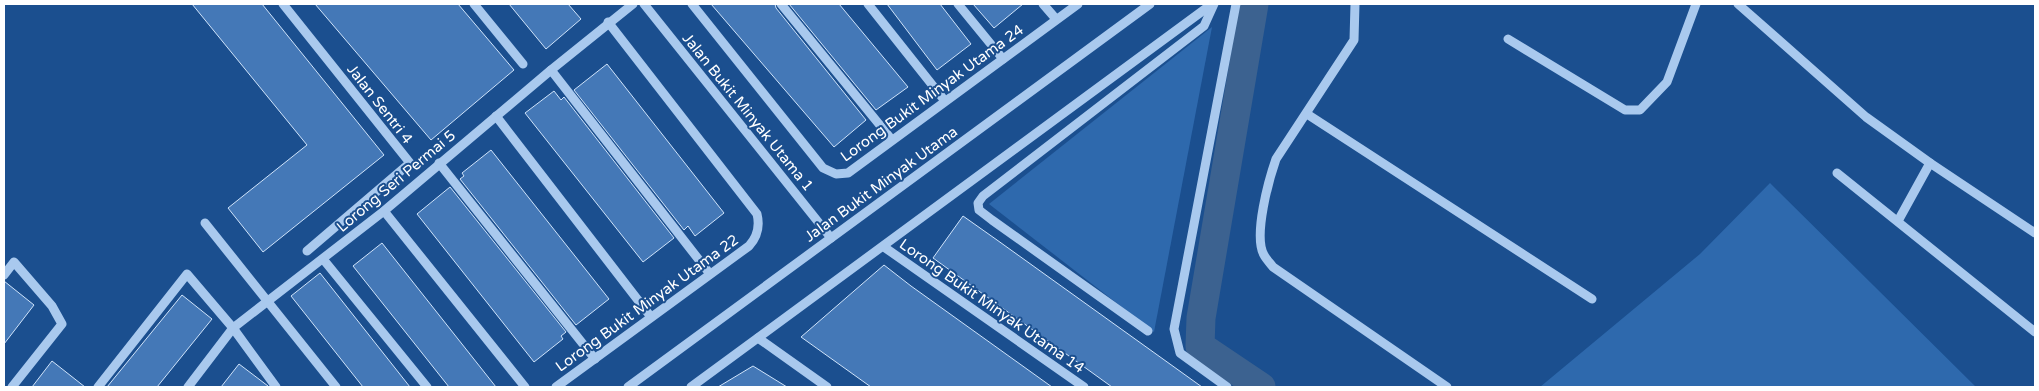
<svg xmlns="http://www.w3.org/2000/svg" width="2039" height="391" viewBox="0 0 2039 391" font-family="'Varela Round',sans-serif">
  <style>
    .green { fill: #2e69ad }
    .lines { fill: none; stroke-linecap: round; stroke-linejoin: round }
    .river { stroke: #3c6290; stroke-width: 29 }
    .building { fill: #4478b7; stroke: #cfe3fa }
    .minor { stroke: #a9c9ee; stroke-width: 9 }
    .labels { text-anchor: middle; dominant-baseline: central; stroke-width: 4; stroke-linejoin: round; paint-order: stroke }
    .street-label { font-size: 15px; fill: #fff; stroke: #1b4f8f }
  </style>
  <rect width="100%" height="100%" fill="#1b4f8f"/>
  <g class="green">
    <polygon points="1212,27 1154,332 989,204"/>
    <polygon points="1770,183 1976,387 1540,387 1700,254"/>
  </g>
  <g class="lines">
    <polyline class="river" points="1254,4 1201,318 1200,346 1261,387"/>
  </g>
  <g class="building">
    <polygon points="192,4 262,4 384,155 263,252 228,208 307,145"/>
    <polygon points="315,4 458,4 514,70 431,140"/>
    <polygon points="509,4 568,4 581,19 546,49"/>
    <polygon points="711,4 775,4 776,8 866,120 834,147"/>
    <polygon points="789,4 839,4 908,87 876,110"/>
    <polygon points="887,4 940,4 971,44 937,70"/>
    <polygon points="973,4 1023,4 994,28"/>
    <polygon points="607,64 724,213 695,236 688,226 684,230 574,90"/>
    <polygon points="554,91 561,100 564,97 674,238 643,262 525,113"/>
    <polygon points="491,150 609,299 576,325 460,179 464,176 462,173"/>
    <polygon points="450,187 566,332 561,336 563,339 534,362 417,214"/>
    <polygon points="963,216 997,240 1202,387 1112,387 933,258"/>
    <polygon points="382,243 496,387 449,387 353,266"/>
    <polygon points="884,265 911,286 1052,387 871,387 801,337"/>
    <polygon points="320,273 410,387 363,387 291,296"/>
    <polygon points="4,281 34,305 4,344"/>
    <polygon points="182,295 212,319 157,387 107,387"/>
    <polygon points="52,361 85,387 32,387"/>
    <polygon points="239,364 268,386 268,387 221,387"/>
    <polygon points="753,366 787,387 718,387"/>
  </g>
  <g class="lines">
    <g class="minor">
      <polyline points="283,4 410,163 307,251"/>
      <polyline points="474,4 523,64"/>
      <polyline points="644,4 831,238"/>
      <polyline points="692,4 823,168 836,174 848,173 1078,4"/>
      <polyline points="781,4 892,140"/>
      <polyline points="868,4 945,101"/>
      <polyline points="958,4 1003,59"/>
      <polyline points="1043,4 1056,19"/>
      <path d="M1355 4 1354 40 1276 159C1269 179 1253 236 1264 255 1266 259 1270 263 1273 267L1447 387"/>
      <polyline points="1738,4 1866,117 1930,163 2035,233"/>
      <polyline points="1508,39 1625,110 1640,110 1667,82 1696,4"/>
      <polyline points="551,70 710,274"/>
      <polyline points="1307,114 1592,299"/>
      <polyline points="496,116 651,317"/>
      <polyline points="439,163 595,359"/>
      <polyline points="1837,173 2035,332"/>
      <polyline points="384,211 525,387"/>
      <polyline points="1898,221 1930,163"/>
      <polyline points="205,223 336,387"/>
      <polyline points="884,247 1084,387"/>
      <polyline points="323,259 427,387"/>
      <polyline points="4,275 14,262 52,306 62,324 12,387"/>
      <polyline points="1148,331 992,220 979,210 978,203 983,196 1204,26 1214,4"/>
      <polyline points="758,338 827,387"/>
      <polyline points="98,387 187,274 233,328 276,387"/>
      <polyline points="188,387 233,328 384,211 551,70 633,4"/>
      <path d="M556 387 749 246C758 236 760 226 757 214L608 22"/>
      <polyline points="628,387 1150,4"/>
      <polyline points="691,387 1212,4"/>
      <polyline points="1227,387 1180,353 1174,329 1236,4"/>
    </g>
  </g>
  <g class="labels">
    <g class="street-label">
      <text transform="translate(932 93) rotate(-36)">Lorong Bukit Minyak Utama 24</text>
      <text transform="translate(380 104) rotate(52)">Jalan Sentri 4</text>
      <text transform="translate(748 112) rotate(51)">Jalan Bukit Minyak Utama 1</text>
      <text transform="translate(396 181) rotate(-40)">Lorong Seri Permai 5</text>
      <text transform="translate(881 184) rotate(-36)">Jalan Bukit Minyak Utama</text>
      <text transform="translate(647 303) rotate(-36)">Lorong Bukit Minyak Utama 22</text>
      <text transform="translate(992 306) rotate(35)">Lorong Bukit Minyak Utama 14</text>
    </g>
  </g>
  <rect width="2039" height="391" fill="none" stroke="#ffffff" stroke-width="10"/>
</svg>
